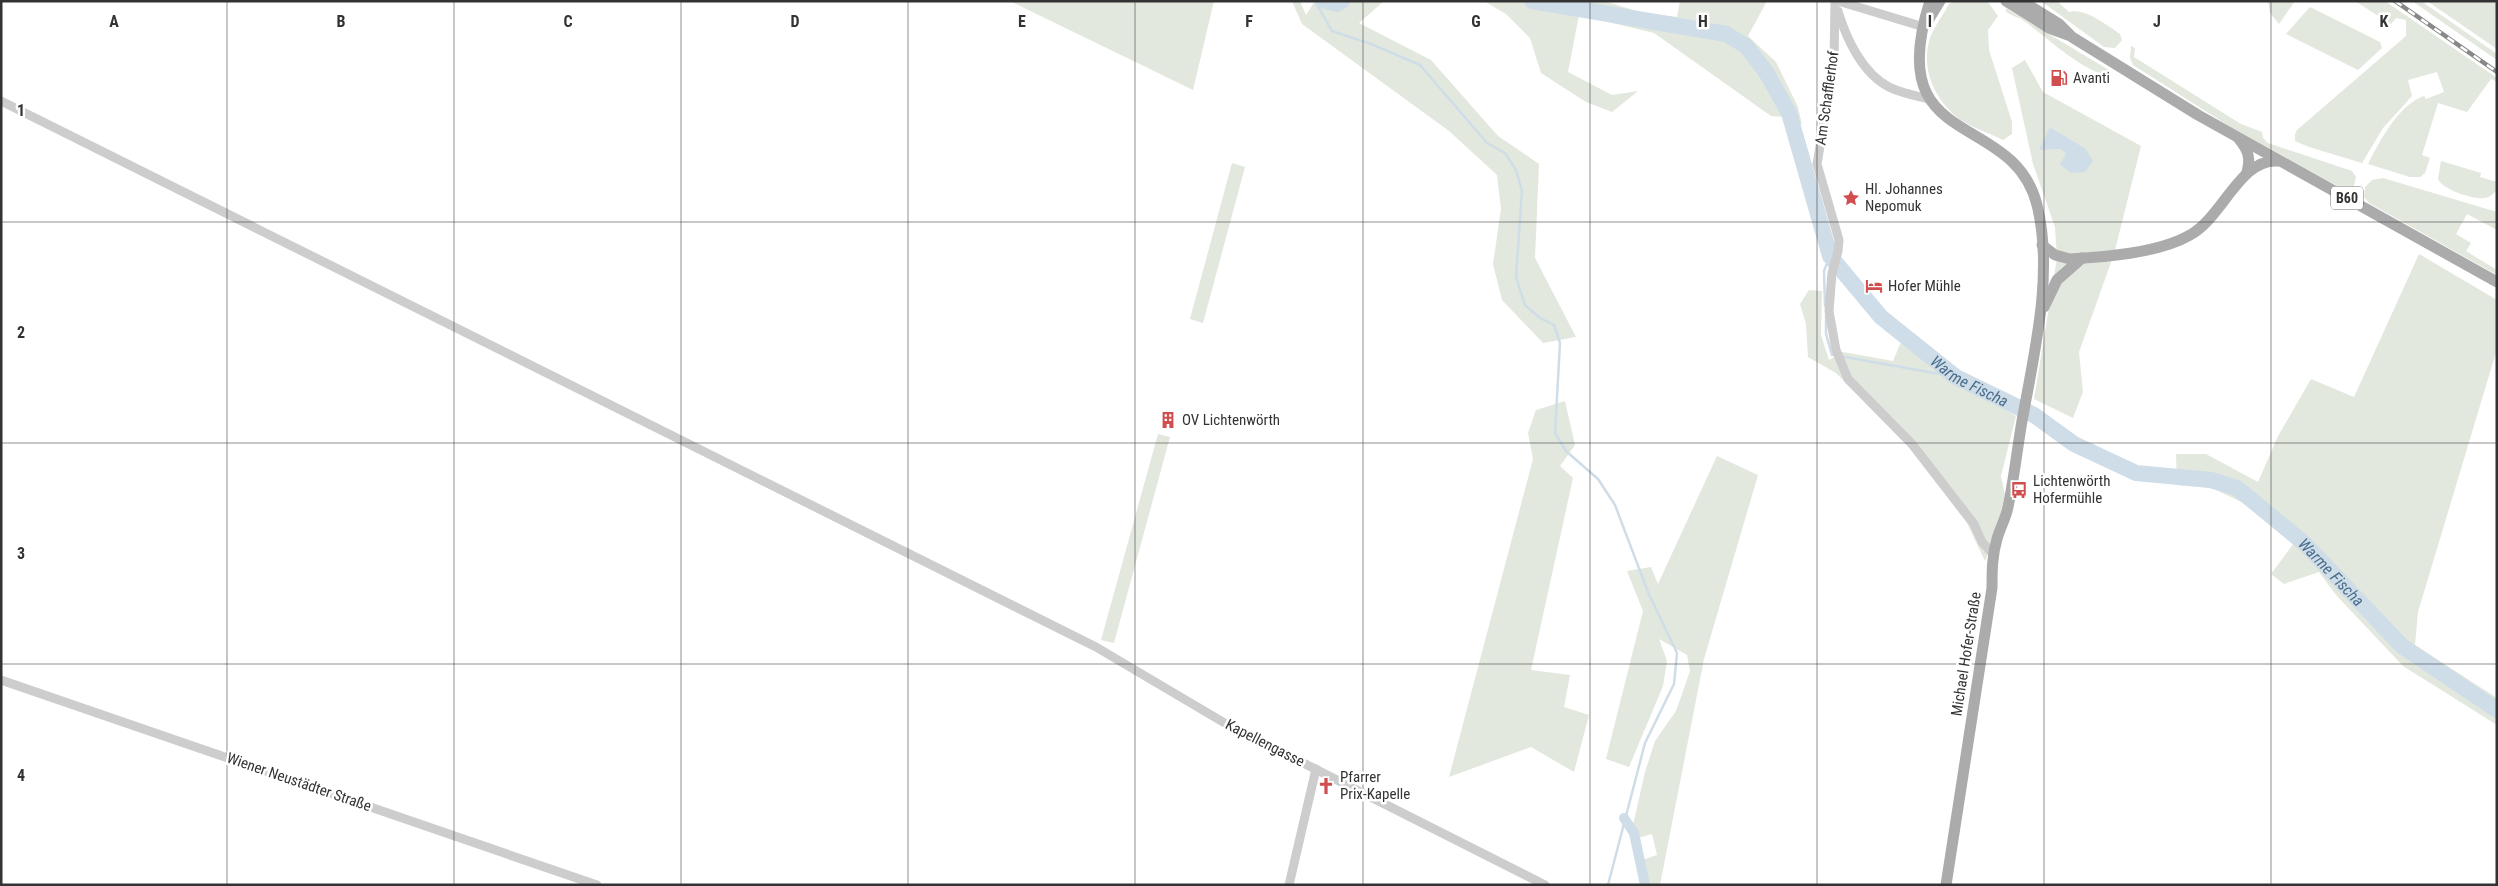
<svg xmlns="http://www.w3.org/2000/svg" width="2498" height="886" viewBox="0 0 2498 886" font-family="'Roboto Condensed',sans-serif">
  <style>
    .green { fill: #e2e8dd; fill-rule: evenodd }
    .water { fill: #cfdde8 }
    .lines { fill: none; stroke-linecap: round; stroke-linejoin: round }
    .stream { stroke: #cfdde8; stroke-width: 2.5 }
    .canal { stroke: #cfdde8; stroke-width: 10 }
    .river { stroke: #cfdde8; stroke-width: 16 }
    .minor { stroke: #cdcdcd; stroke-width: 9 }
    .major { stroke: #ababab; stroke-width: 11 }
    .rail-casing { stroke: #888; stroke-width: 4.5 }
    .rail { stroke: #fff; stroke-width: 2.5; stroke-dasharray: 8; stroke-linecap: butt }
    .grid { fill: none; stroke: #333; stroke-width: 1; stroke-opacity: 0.55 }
    .labels { text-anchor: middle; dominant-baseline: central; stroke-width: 5; stroke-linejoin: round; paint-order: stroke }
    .shield { fill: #fff; stroke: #707070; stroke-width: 1 }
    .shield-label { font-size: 14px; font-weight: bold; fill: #333 }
    .poi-label { font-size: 15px; fill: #333; stroke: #fff; text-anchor: start }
    .street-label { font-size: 15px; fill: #333; stroke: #fff }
    .water-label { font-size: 16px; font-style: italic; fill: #496e8c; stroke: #fff }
    .grid-label { font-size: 16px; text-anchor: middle; font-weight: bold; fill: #333; stroke: #fff; stroke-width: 5; stroke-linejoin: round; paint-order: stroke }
  </style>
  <rect width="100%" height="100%" fill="#fff"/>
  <g class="green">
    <polygon points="1010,1 1214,1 1193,90"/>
    <polygon points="1292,1 1300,1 1306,15 1315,1 1384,1 1359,23 1431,60 1498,136 1539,164 1535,258 1576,337 1543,343 1502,300 1493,264 1501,209 1497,175 1449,131 1302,24"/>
    <polygon points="1484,1 1604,1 1640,12 1677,17 1680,1 1767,1 1748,36 1776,62 1798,107 1802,125 1783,117 1771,116 1654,33 1579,15 1568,72 1612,95 1638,91 1612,112 1586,102 1541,73 1530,38 1506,14"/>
    <path d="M1953 1H1987L1998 16 1988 30 1989 50 2012 122V134L2003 140C1989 133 1973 128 1961 120 1935 102 1920 68 1930 38 1934 27 1943 15 1949 4Z"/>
    <path d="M2041 1H2057L2069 12C2085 8 2105 24 2120 34L2122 40 2115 48 2104 47Z"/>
    <polygon points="2268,1 2295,1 2279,24 2270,13"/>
    <path d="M2355 1H2385L2497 78V82L2491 79 2467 112 2438 103 2422 155 2430 158 2425 173 2420 177H2410L2368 164C2380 141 2398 105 2424 96L2426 99 2444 92 2437 72 2408 80 2412 96 2383 128 2362 163 2309 147 2295 141V134L2297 130 2406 36V20L2396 18 2391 24Z"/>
    <polygon points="2412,1 2421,1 2497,54 2497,60"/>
    <polygon points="2427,1 2497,1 2497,49"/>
    <polygon points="2310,7 2380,42 2382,48 2358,70 2286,34"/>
    <path d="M2007 9 2109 70V73L2105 75C2079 68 2046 37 2024 21 2018 16 2009 16 2005 10Z"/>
    <polygon points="2131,46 2135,48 2134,57 2241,124 2262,132 2263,138 2268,143 2352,171 2356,177 2354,186 2343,189 2229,126 2133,65 2130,58"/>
    <path d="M2025 60 2043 92 2141 146 2114 254 2079 352 2083 392 2073 418 2034 399 2057 258 2055 227 2033 164 2012 68ZM2050 127 2085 148 2066 154 2060 149Z"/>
    <path d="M2441 161 2481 173 2480 177 2497 182V190C2493 194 2489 198 2484 198 2473 200 2442 189 2438 179Z"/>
    <polygon points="1232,163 1245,167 1203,323 1190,319"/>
    <polygon points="2383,178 2497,212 2497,230 2467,214 2456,234 2471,243 2466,251 2497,270 2497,275 2369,203 2364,197 2365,187 2372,180"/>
    <polygon points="2419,254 2497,300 2497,349 2418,612 2415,645 2497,698 2497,725 2403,666 2336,595 2319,572 2284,584 2271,574 2294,543 2254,508 2212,488 2177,485 2176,454 2206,454 2258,482 2278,436 2311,379 2354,397"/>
    <polygon points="1809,290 1822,291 1821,335 1829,360 1843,352 1893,361 1901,342 1956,381 2016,416 2001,476 2005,495 1996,534 1985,561 1967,523 1907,445 1836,373 1808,357 1806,324 1800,304"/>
    <polygon points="1565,401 1575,445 1560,466 1573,478 1531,670 1570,675 1564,707 1589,715 1574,772 1531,747 1449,777 1533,459 1528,433 1536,410"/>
    <polygon points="1158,434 1170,437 1114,643 1101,640"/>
    <polygon points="1717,456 1758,475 1704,659 1660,885 1648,885 1642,860 1657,855 1652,834 1638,838 1633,825 1645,772 1655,741 1676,711 1690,671 1687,655 1659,639 1667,661 1663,686 1629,767 1606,759 1643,611 1627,571 1651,567 1658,584"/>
  </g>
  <polygon class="water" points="2050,127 2085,148 2093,161 2085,172 2071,173 2060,164 2066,154 2060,149 2039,150"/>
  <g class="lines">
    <g class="stream">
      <polyline points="1315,1 1332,31 1371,44 1420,65 1487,143 1505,153 1516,170 1522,191 1516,277 1525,305 1540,318 1554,325 1560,343 1555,433 1566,451 1598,479 1615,505 1648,592 1677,653 1674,684 1645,743 1608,885"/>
      <polyline points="1825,306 1824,271 1830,256"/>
      <polyline points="1826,316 1826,334 1832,355 1835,355"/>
      <polyline points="1840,356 1956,377"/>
    </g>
    <polyline class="canal" points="1624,818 1634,833 1645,885"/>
    <g class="river">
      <polyline points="1325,1 1337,4 1342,1"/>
      <path id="s1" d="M1532 1 1726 34 1746 46 1766 72 1789 113 1830 256 1881 317 1956 377 2034 415 2074 444 2136 473 2211 480 2237 488 2305 544 2402 646 2497 710"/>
    </g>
    <g class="minor">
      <polyline points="1835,1 1834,63 1817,164 1839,240 1838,251 1832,273 1829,311 1836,350 1848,379 1912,444 1974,524 1982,542 1993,554"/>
      <polyline points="1838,1 1924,27"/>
      <path d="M1838 11C1846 38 1862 73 1889 87 1901 93 1916 96 1930 99"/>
      <polyline points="1,101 1096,647 1228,725 1545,885"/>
      <polyline points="1,680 597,885"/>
      <polyline points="1289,885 1316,769"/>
    </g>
    <g class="major">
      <path d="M1930 1C1881 153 2013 109 2037 205 2054 273 2034 354 2022 421 2017 450 2014 479 2008 507 2006 518 2000 528 1997 539 1992 556 1992 571 1992 588L1946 885"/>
      <polyline points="2006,1 2049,28 2068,35"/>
      <polyline points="2022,1 2059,24 2072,37 2198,115 2497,282"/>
      <polyline points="1926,24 1940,1"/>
      <path d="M2239 139C2248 150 2251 158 2247 172"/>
      <path d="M2042 245 2055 255 2070 259C2105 257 2159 253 2190 235 2223 217 2240 158 2278 161"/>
      <polyline points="2044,307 2057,280 2082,258"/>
    </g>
    <g class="rail-casing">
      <polyline id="rail" points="2395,1 2497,72"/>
    </g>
    <use href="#rail" class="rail"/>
  </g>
  <path class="grid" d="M227 1V885M454 1V885M681 1V885M908 1V885M1135 1V885M1363 1V885M1590 1V885M1817 1V885M2044 1V885M2271 1V885M1 222H2497M1 443H2497M1 664H2497"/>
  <defs>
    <g id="fuel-bare" transform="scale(1.35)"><path d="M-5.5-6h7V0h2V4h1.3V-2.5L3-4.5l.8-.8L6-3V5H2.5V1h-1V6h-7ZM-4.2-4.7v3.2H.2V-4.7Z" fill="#d14d4e" stroke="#fff" stroke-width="2.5" paint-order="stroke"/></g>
    <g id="sight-bare" transform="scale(1.35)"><path d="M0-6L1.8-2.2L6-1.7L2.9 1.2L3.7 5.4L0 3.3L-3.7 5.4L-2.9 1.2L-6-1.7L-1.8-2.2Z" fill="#d14d4e" stroke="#fff" stroke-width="2.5" paint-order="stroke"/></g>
    <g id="hotel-bare" transform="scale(1.35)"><path d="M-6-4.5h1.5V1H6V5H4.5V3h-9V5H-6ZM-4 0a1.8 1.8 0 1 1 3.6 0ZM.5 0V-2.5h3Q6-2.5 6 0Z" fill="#d14d4e" stroke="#fff" stroke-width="2.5" paint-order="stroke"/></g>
    <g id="building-bare" transform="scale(1.35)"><path d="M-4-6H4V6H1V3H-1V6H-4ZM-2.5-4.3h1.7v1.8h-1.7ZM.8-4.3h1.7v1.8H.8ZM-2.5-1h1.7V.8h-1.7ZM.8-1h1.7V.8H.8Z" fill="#d14d4e" stroke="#fff" stroke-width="2.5" paint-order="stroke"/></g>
    <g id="bus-bare" transform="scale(1.35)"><path d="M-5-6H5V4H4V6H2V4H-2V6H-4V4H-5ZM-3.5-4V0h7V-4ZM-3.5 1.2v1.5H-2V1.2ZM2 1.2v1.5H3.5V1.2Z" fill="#d14d4e" stroke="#fff" stroke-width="2.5" paint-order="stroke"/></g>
    <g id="church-bare" transform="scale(1.35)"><path d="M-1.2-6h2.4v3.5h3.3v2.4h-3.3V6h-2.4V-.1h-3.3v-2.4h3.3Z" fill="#d14d4e" stroke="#fff" stroke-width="2.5" paint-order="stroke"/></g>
  </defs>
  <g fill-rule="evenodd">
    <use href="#fuel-bare" x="2059" y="78"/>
    <use href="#sight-bare" x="1851" y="198"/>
    <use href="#hotel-bare" x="1874" y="286"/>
    <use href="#building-bare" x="1168" y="420"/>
    <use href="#bus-bare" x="2019" y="490"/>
    <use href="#church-bare" x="1326" y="786"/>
  </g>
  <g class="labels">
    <rect class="shield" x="2331" y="186.5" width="32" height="23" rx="4"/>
    <g class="shield-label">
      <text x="2347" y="198">B60</text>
    </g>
    <g class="poi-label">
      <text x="2073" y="78">Avanti</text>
      <text x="1865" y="189">Hl. Johannes<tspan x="1865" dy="17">Nepomuk</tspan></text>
      <text x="1888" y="286">Hofer Mühle</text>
      <text x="1182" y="420">OV Lichtenwörth</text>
      <text x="2033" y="481">Lichtenwörth<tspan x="2033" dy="17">Hofermühle</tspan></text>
      <text x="1340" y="777">Pfarrer<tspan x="1340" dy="17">Prix-Kapelle</tspan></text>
    </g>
    <g class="street-label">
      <text transform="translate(1827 98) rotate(-82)">Am Schafflerhof</text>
      <text transform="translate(1966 654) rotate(-81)">Michael Hofer-Straße</text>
      <text transform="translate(1265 743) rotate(27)">Kapellengasse</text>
      <text transform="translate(299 782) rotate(19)">Wiener Neustädter Straße</text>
    </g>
    <g class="water-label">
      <text stroke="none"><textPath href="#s1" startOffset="638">Warme Fischa</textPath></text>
      <text stroke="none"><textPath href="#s1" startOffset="1058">Warme Fischa</textPath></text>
    </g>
  </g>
  <g class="grid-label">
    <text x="114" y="27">A</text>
    <text x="341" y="27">B</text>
    <text x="568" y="27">C</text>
    <text x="795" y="27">D</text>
    <text x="1022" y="27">E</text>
    <text x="1249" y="27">F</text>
    <text x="1476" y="27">G</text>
    <text x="1703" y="27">H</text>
    <text x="1930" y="27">I</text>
    <text x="2157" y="27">J</text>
    <text x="2384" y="27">K</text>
    <text x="21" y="116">1</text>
    <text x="21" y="338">2</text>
    <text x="21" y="559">3</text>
    <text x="21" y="781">4</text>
  </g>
  <rect width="2498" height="886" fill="none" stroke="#333333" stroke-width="5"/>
</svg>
